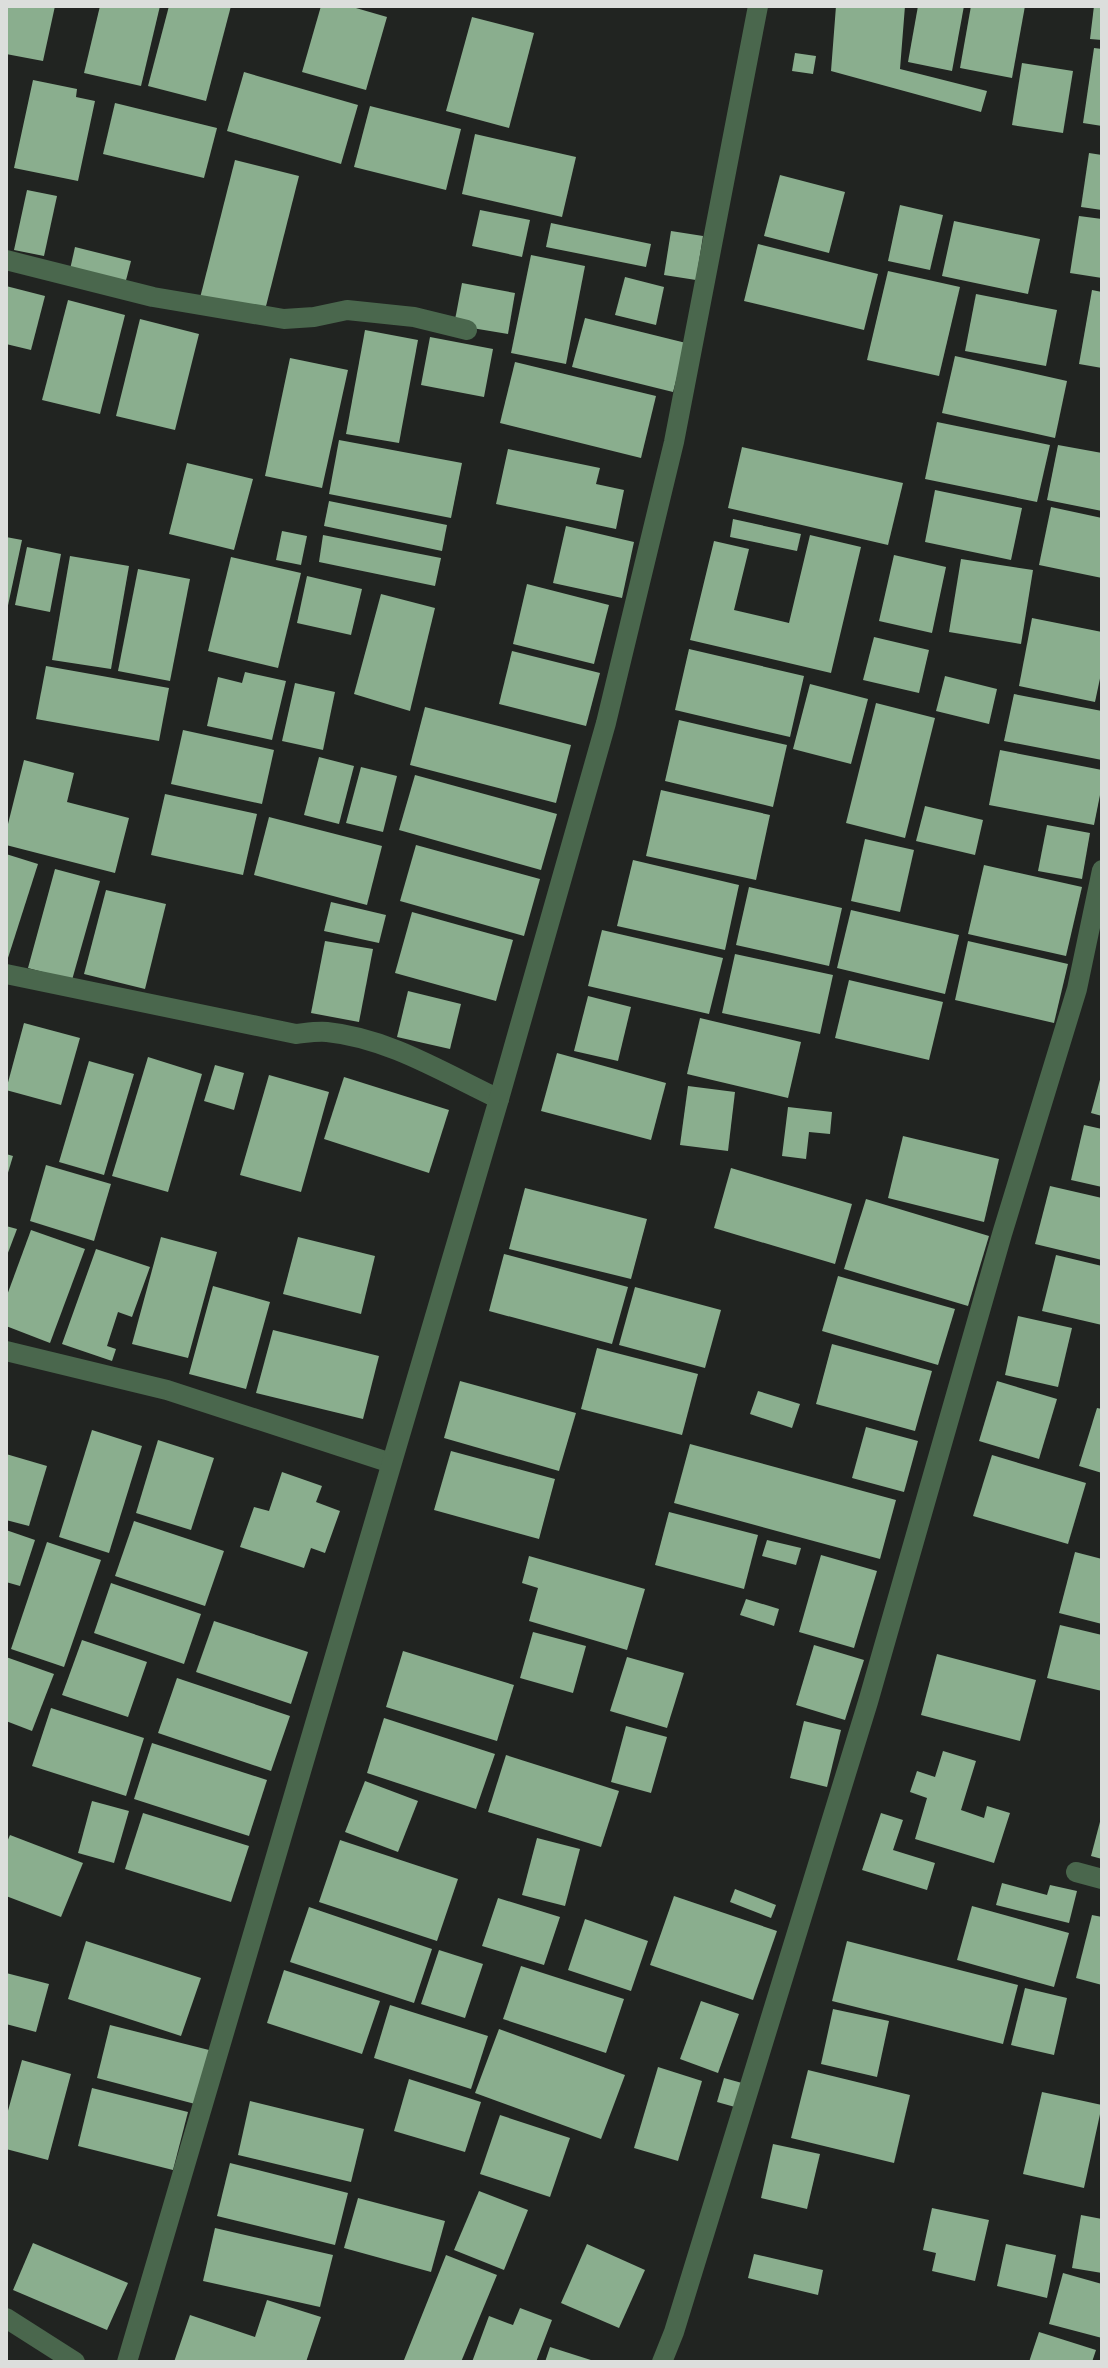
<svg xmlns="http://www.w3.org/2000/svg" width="1108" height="2368" viewBox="0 0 1108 2368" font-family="'Noto Sans',sans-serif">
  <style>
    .building { fill: #8aae8e }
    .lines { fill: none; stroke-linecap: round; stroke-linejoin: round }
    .street { stroke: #4a674d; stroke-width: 20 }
  </style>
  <rect width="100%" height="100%" fill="#212421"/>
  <g class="building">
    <polygon points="6,6 55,6 43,61 6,54"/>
    <polygon points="100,6 160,6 141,86 84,73"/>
    <polygon points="169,6 231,6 206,101 148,86"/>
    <polygon points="321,6 349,6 387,17 366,90 302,72"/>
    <polygon points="836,6 905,6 900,69 987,91 981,112 831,71"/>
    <polygon points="918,6 964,6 952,71 908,62"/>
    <polygon points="971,6 1025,6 1012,78 960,68"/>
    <polygon points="1094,6 1102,6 1102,40 1090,39"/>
    <polygon points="472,17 534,33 509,128 446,111"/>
    <polygon points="1094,48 1102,49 1102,126 1083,123"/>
    <polygon points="795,53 816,56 813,74 792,71"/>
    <polygon points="1022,63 1073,71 1063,133 1012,125"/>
    <polygon points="244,72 358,105 341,164 227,131"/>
    <polygon points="33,80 77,89 76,97 95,101 78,181 14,168"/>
    <polygon points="115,103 217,128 204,178 103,154"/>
    <polygon points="370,106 461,129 446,190 354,167"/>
    <polygon points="475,134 576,157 562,217 462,194"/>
    <polygon points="1089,153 1102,155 1102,210 1081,207"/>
    <polygon points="235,160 299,176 264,314 200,298"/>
    <polygon points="780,175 845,192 829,253 764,236"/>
    <polygon points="27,190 57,196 44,256 14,250"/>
    <polygon points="900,205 943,215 930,270 888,261"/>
    <polygon points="480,210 530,220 522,257 472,246"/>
    <polygon points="1079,216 1102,219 1102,278 1070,273"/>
    <polygon points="954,221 1040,239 1028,294 942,276"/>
    <polygon points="551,223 651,244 646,267 546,247"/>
    <polygon points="671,231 703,236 696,280 664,275"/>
    <polygon points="758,244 878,274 864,330 744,301"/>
    <polygon points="75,247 131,261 124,288 69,274"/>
    <polygon points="531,255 585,266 566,364 511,353"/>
    <polygon points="888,271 960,287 939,376 867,360"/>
    <polygon points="625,277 664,287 656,325 615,315"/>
    <polygon points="462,283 515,293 508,334 454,325"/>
    <polygon points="6,286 45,296 31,350 6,344"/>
    <polygon points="1092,290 1102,292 1102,368 1079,364"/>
    <polygon points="976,294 1057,310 1046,366 965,351"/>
    <polygon points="68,300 125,315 100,414 42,400"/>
    <polygon points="585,318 686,343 673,392 572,367"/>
    <polygon points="140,319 199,334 175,430 116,416"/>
    <polygon points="365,330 418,340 399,443 346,434"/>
    <polygon points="430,337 493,349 484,397 421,385"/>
    <polygon points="955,356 1067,381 1055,438 942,413"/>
    <polygon points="290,358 348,370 322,488 265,476"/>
    <polygon points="515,362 656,396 641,458 500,423"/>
    <polygon points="937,422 1050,445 1037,502 925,479"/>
    <polygon points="339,440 462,463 451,518 329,494"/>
    <polygon points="1058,445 1102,453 1102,511 1047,500"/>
    <polygon points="742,447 903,483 888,545 728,508"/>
    <polygon points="508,449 600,468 596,484 624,490 616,529 496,504"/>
    <polygon points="187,463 253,479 234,550 169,534"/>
    <polygon points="935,490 1022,508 1011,560 925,542"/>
    <polygon points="329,501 447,525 442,551 324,526"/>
    <polygon points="1051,507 1102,518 1102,578 1039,565"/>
    <polygon points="733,519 801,534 797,551 730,537"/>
    <polygon points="566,526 634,542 622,598 553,583"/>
    <polygon points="282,531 307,536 301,565 276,560"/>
    <polygon points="323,535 441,558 435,586 319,562"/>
    <polygon points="810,535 861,547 831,673 690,640 714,541 749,549 734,610 789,623"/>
    <polygon points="6,537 22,540 7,610 6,609"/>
    <polygon points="27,547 61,554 50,612 15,605"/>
    <polygon points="894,555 946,567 932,633 879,621"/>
    <polygon points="70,556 129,566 111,669 52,660"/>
    <polygon points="231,557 301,573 278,668 208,651"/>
    <polygon points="961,559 1033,570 1021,644 949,632"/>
    <polygon points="138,569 190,579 170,681 118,671"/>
    <polygon points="307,576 362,589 351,635 297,623"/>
    <polygon points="527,584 609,605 594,664 513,644"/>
    <polygon points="381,594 435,608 410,711 354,694"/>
    <polygon points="1032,618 1102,632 1102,669 1095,702 1019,686"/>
    <polygon points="874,637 929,650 919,693 863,680"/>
    <polygon points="689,649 804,676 790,737 675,710"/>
    <polygon points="512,651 600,673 586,726 499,704"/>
    <polygon points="46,666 169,688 159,741 36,719"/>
    <polygon points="245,672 286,681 272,740 207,726 218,677 242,683"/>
    <polygon points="945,676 997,689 989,724 936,711"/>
    <polygon points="295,683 335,692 323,750 282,741"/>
    <polygon points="810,684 868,699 851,764 793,749"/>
    <polygon points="1014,694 1102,711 1102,760 1004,741"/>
    <polygon points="876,703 935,718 905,838 846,823"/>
    <polygon points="425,707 571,745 556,803 410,765"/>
    <polygon points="679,720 787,745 773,807 665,781"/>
    <polygon points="183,730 274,750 262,804 171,784"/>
    <polygon points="1000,750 1102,770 1102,785 1094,825 989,805"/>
    <polygon points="319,757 354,766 339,824 304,815"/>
    <polygon points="24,760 74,773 67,802 129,818 115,873 6,845 6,832"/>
    <polygon points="361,767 397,776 383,832 346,823"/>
    <polygon points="415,775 557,814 541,870 399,830"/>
    <polygon points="661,790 770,815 756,880 646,856"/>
    <polygon points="165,794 257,814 243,875 151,855"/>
    <polygon points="925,806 983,820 975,855 916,841"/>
    <polygon points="269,817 382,846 367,905 254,875"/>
    <polygon points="1047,825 1090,833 1082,879 1038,871"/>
    <polygon points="865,839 914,850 900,912 851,901"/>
    <polygon points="416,845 540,879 524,936 400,901"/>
    <polygon points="6,854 38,864 7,961 6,961"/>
    <polygon points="633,860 739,885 725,950 617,926"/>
    <polygon points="984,865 1082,887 1066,956 968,934"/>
    <polygon points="55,869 100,881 72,980 28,968"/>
    <polygon points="749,887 842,908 829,966 736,945"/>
    <polygon points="106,890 166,904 145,989 84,974"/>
    <polygon points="331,902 386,915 379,943 324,931"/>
    <polygon points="851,910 959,935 945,994 837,968"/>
    <polygon points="412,912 513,940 496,1001 395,973"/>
    <polygon points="602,930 723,958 709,1014 588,986"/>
    <polygon points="325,941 373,949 359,1022 311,1013"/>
    <polygon points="968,941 1068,964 1054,1023 955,1000"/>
    <polygon points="735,954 833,975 820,1034 722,1013"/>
    <polygon points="849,980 943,1002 929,1060 835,1038"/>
    <polygon points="408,991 461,1004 450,1049 397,1037"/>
    <polygon points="588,996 631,1007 618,1061 574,1051"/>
    <polygon points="700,1018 801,1042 788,1098 687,1074"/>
    <polygon points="24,1023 80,1038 61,1105 6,1090"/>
    <polygon points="557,1053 666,1083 651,1140 541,1111"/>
    <polygon points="148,1057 202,1074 168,1192 112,1176"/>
    <polygon points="89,1061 134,1074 104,1175 59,1162"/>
    <polygon points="215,1065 244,1073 234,1110 204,1101"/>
    <polygon points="269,1075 329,1092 301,1192 240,1175"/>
    <polygon points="1101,1076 1102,1076 1102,1116 1091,1113"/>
    <polygon points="344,1077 449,1110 429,1173 324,1139"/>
    <polygon points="688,1086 735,1092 728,1151 680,1145"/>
    <polygon points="788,1107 832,1112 830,1134 809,1132 806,1159 782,1156"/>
    <polygon points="1084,1125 1102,1129 1102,1187 1071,1180"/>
    <polygon points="903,1136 999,1159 984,1222 888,1198"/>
    <polygon points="6,1154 13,1156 7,1176 6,1176"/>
    <polygon points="46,1165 111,1184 94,1241 30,1221"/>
    <polygon points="731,1168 852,1204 835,1264 714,1228"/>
    <polygon points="1050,1186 1102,1198 1102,1260 1035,1244"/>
    <polygon points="525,1188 647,1219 631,1279 509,1249"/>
    <polygon points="866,1199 989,1236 968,1306 844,1269"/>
    <polygon points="6,1226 17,1229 6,1258"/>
    <polygon points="31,1230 85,1249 50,1343 6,1326 6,1298"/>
    <polygon points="161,1237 217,1252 188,1358 132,1344"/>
    <polygon points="298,1237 375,1256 361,1314 283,1294"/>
    <polygon points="96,1249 150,1267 132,1317 118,1312 107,1346 116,1349 112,1361 62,1344"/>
    <polygon points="504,1254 628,1287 612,1344 489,1311"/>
    <polygon points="1056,1255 1102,1266 1102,1325 1042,1311"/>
    <polygon points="838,1276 955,1309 938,1365 822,1331"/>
    <polygon points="213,1286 270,1302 246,1389 189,1374"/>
    <polygon points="635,1287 721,1310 705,1368 619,1345"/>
    <polygon points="1018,1316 1072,1328 1058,1387 1005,1375"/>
    <polygon points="273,1330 379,1356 363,1419 256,1393"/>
    <polygon points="832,1344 932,1371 915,1431 816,1404"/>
    <polygon points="597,1348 698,1374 682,1435 581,1409"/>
    <polygon points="460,1381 576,1413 559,1471 444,1438"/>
    <polygon points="997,1381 1057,1399 1039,1459 979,1441"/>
    <polygon points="758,1391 800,1404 792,1428 750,1414"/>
    <polygon points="1097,1408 1102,1409 1102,1473 1079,1466"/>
    <polygon points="866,1427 918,1441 904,1492 852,1478"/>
    <polygon points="92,1430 142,1446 109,1553 59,1537"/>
    <polygon points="158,1440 214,1458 191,1530 136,1513"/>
    <polygon points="690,1444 896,1500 880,1559 674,1503"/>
    <polygon points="451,1451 555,1479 539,1539 434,1510"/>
    <polygon points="6,1454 47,1466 29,1526 6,1520"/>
    <polygon points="992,1455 1086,1483 1068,1544 973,1516"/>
    <polygon points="282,1472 322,1486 316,1502 340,1511 325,1553 311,1548 304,1568 240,1547 254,1507 269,1511"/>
    <polygon points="669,1512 758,1535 744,1589 655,1565"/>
    <polygon points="134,1521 224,1551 205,1606 115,1576"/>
    <polygon points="6,1530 35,1540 20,1586 6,1582"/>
    <polygon points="767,1540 801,1548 796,1565 762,1556"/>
    <polygon points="47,1542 101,1560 64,1667 11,1649"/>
    <polygon points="1075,1552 1102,1559 1102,1624 1059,1613"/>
    <polygon points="821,1555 877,1571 854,1648 799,1632"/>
    <polygon points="529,1556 645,1589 627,1650 529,1621 538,1588 522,1583"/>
    <polygon points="111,1583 201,1614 184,1664 94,1633"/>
    <polygon points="746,1599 779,1609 774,1626 740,1615"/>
    <polygon points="214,1621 308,1652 291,1704 196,1672"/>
    <polygon points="1060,1625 1102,1635 1102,1691 1047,1678"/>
    <polygon points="533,1632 586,1646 573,1693 520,1678"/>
    <polygon points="82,1640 147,1662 128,1717 62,1695"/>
    <polygon points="814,1645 864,1660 845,1720 796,1705"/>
    <polygon points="403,1651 514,1685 497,1741 386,1707"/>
    <polygon points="937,1654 1036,1680 1020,1741 921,1715"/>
    <polygon points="6,1657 54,1674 32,1731 6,1721"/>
    <polygon points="627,1657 684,1673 667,1728 610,1711"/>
    <polygon points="177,1678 290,1716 271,1771 158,1733"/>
    <polygon points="51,1708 144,1738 126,1796 32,1766"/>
    <polygon points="384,1718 495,1754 476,1809 367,1773"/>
    <polygon points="804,1721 841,1730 827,1787 790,1778"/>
    <polygon points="626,1726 667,1737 651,1793 611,1782"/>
    <polygon points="152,1743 267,1780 249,1836 134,1799"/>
    <polygon points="943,1751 976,1761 961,1810 984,1818 987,1806 1010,1813 994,1863 915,1839 927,1798 910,1792 917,1771 935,1777"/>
    <polygon points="506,1755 619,1791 601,1847 488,1812"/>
    <polygon points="365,1781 418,1801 398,1852 345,1832"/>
    <polygon points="92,1801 129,1811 114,1863 78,1853"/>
    <polygon points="143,1813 249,1846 231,1902 125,1869"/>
    <polygon points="881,1813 903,1820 893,1850 935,1863 927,1890 862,1870"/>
    <polygon points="1101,1818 1102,1818 1102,1859 1091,1856"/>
    <polygon points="10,1835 83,1863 61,1917 6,1896 6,1844"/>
    <polygon points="537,1838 580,1849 565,1906 522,1895"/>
    <polygon points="340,1840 458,1879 437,1941 319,1902"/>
    <polygon points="1002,1883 1047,1895 1050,1885 1077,1891 1069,1923 996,1905"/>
    <polygon points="735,1889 776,1905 771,1918 730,1902"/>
    <polygon points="674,1896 777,1931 753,2000 650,1965"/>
    <polygon points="498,1898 560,1917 544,1965 482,1946"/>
    <polygon points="972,1906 1069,1933 1054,1987 957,1960"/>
    <polygon points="309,1907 432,1949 414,2003 290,1962"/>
    <polygon points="1092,1915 1102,1917 1102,1985 1076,1978"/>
    <polygon points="585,1919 648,1941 631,1991 568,1970"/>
    <polygon points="86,1941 201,1978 181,2036 68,1999"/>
    <polygon points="847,1941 1018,1985 1003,2044 832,2001"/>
    <polygon points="439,1950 483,1964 465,2018 421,2004"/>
    <polygon points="521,1966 624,1999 606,2053 503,2019"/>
    <polygon points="284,1970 380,2001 362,2054 267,2023"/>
    <polygon points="6,1973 49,1984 36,2032 6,2024"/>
    <polygon points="1025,1988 1067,1998 1054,2055 1011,2045"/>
    <polygon points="701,2001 739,2014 718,2073 680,2059"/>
    <polygon points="390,2005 488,2036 471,2089 374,2058"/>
    <polygon points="833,2009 889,2021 877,2077 821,2064"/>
    <polygon points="110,2025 209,2050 195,2104 97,2078"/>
    <polygon points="499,2029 625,2075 601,2139 475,2093"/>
    <polygon points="22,2060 71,2074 48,2160 6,2149 6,2118"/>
    <polygon points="658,2067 702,2081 678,2161 634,2148"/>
    <polygon points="808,2070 910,2095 894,2163 791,2138"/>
    <polygon points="724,2078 742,2083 735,2107 717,2102"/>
    <polygon points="409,2079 481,2102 465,2152 394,2131"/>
    <polygon points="92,2088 188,2112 173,2170 78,2146"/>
    <polygon points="1042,2092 1102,2105 1084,2188 1023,2174"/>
    <polygon points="250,2101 364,2129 351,2182 238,2155"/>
    <polygon points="500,2115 570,2138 550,2197 480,2174"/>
    <polygon points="773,2144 820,2154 807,2209 761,2198"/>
    <polygon points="230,2163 348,2193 335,2245 217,2216"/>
    <polygon points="479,2191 528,2210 504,2270 454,2250"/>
    <polygon points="358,2198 445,2221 431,2272 344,2248"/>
    <polygon points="932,2208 989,2220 975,2281 932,2271 936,2253 923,2250"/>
    <polygon points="1081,2215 1102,2219 1102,2273 1072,2268"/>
    <polygon points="215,2228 333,2255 320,2307 203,2281"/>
    <polygon points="33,2243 128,2283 107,2330 13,2290"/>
    <polygon points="587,2244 645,2270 619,2328 561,2303"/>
    <polygon points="1006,2244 1056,2255 1047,2298 997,2286"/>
    <polygon points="754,2254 823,2270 818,2295 748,2278"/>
    <polygon points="446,2255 497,2275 461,2362 409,2362 404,2360"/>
    <polygon points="1063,2273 1102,2284 1102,2338 1049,2324"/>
    <polygon points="267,2300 321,2317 306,2362 174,2362 190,2315 255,2337"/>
    <polygon points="520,2308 552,2320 536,2362 472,2362 489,2316 513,2325"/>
    <polygon points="1039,2332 1096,2350 1092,2362 1029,2362"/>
    <polygon points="550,2347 594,2361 594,2362 545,2362"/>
  </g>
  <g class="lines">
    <g class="street">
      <polyline points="6,260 153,297 284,319 314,317 347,310 414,317 467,330"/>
      <path d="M6 974 296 1034C306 1033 317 1031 327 1032 388 1038 444 1073 499 1099"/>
      <polyline points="6,1351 167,1390 391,1463"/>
      <polyline points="1076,1872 1102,1879"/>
      <polyline points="6,2318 75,2362"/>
      <polyline points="127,2362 499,1099 606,723 674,442 758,6"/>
      <polyline points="662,2362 674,2332 868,1702 1002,1234 1077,989 1102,870"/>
    </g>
  </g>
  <rect width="1108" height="2368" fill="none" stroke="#dcdedc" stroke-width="16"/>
</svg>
